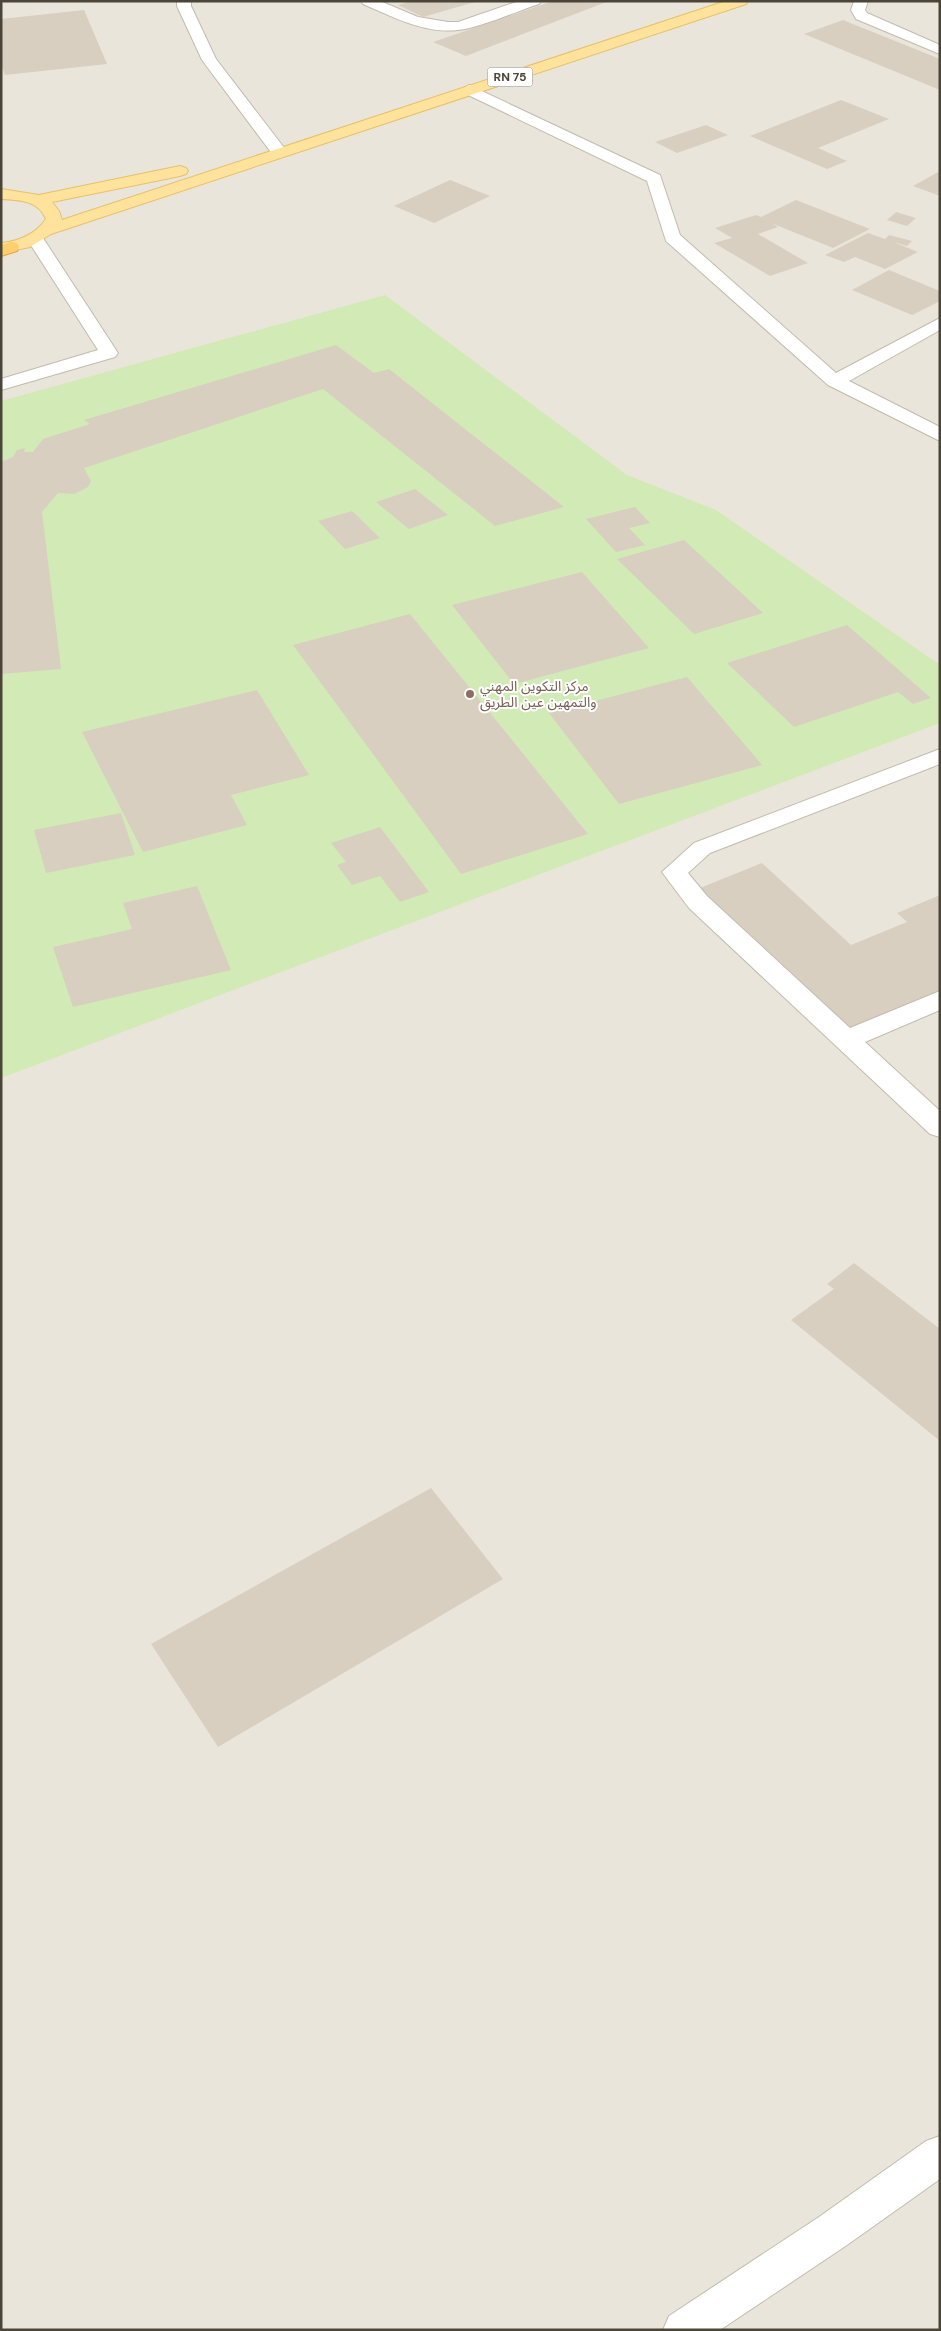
<svg xmlns="http://www.w3.org/2000/svg" width="941" height="2331" viewBox="0 0 941 2331" font-family="'DM Sans','Noto Sans Arabic',sans-serif">
  <style>
    .residential { fill: #eae5da }
    .green { fill: #d2eab5 }
    .building { fill: #d8cfc1 }
    .lines { fill: none; stroke-linecap: round; stroke-linejoin: round }
    .minor-casing { stroke: #c2bbae; stroke-width: 2 }
    .major-casing { stroke: #e6c16a; stroke-width: 2 }
    .highway-casing { stroke: #e0a43c; stroke-width: 2 }
    .minor { fill: #fff; fill-rule: evenodd }
    .major { fill: #ffe39c; fill-rule: evenodd }
    .highway { fill: #ffcf6e; fill-rule: evenodd }
    .education-dot { fill: #8d6e63; stroke: #fff; stroke-width: 2 }
    .labels { text-anchor: middle; dominant-baseline: central; stroke-width: 4; stroke-linejoin: round; paint-order: stroke }
    .shield { fill: #fff; stroke: #817c74; stroke-width: 1 }
    .shield-label { font-size: 12px; font-weight: bold; fill: #4b4439 }
    .education-label { font-size: 14px; fill: #785e54; stroke: #fff; text-anchor: start }
  </style>
  <rect width="100%" height="100%" fill="#f6f3ec"/>
  <rect class="residential" x="1" y="1" width="939" height="2329"/>
  <polygon class="green" points="385,295 627,475 716,510 940,665 940,723 1,1078 1,401"/>
  <g class="building">
    <polygon points="411,1 475,1 475,2 423,17 398,5"/>
    <polygon points="553,1 609,1 466,56 433,42"/>
    <polygon points="84,10 107,64 5,75 1,64 1,19"/>
    <polygon points="843,20 940,59 940,90 804,34"/>
    <polygon points="841,100 889,119 818,148 847,161 827,169 750,136"/>
    <polygon points="706,125 728,135 677,153 655,142"/>
    <polygon points="940,171 940,196 913,186"/>
    <polygon points="450,180 490,196 434,223 394,206"/>
    <polygon points="796,200 870,229 833,248 771,223 778,227 758,234 808,263 770,276 714,243 732,238 715,228 756,215 761,217"/>
    <polygon points="896,212 916,218 907,226 887,220"/>
    <polygon points="868,233 885,239 889,235 912,241 907,246 893,242 918,252 885,269 855,257 844,262 825,255"/>
    <polygon points="889,270 940,291 940,301 912,315 852,290"/>
    <polygon points="336,345 374,373 389,369 564,507 495,526 323,389 84,468 91,481 88,487 74,494 58,493 42,512 61,669 1,674 1,462 13,457 17,450 25,448 24,452 33,452 43,439 90,424 84,420"/>
    <polygon points="415,489 448,515 409,529 376,502"/>
    <polygon points="635,507 650,523 629,528 645,545 616,552 586,519"/>
    <polygon points="352,511 380,538 345,549 318,521"/>
    <polygon points="684,540 763,613 694,634 617,559"/>
    <polygon points="582,572 649,648 514,684 452,605"/>
    <polygon points="410,614 588,834 461,874 293,645"/>
    <polygon points="847,625 931,698 913,704 898,692 794,727 727,663"/>
    <polygon points="687,677 762,765 619,804 549,713"/>
    <polygon points="257,690 309,775 231,795 247,825 143,852 82,732"/>
    <polygon points="121,813 135,855 46,873 34,830"/>
    <polygon points="380,827 429,892 400,902 380,876 352,885 337,865 346,862 331,843"/>
    <polygon points="762,863 851,945 907,922 897,913 940,895 940,991 843,1034 695,890"/>
    <polygon points="197,886 231,970 73,1007 53,947 132,929 123,903"/>
    <polygon points="854,1263 940,1329 940,1441 791,1320 834,1289 827,1284"/>
    <polygon points="431,1488 503,1579 218,1747 151,1644"/>
  </g>
  <g class="lines">
    <g class="minor-casing">
      <g id="minor">
        <polygon points="177,1 191,1 191,6 216,59 285,149 287,152 285,155 273,155 202,60 177,6"/>
        <path d="M361 1H380L418 17 448 22H458L519 1H541L539 4C517 11 480 28 458 30 425 34 393 17 363 4Z"/>
        <polygon points="854,1 868,1 865,10 867,13 940,45 940,54 856,19 851,10"/>
        <polygon points="469,85 660,175 680,235 836,373 940,318 940,330 849,381 940,427 940,441 828,385 666,241 647,181 464,93 461,90"/>
        <polygon points="35,234 41,235 118,353 115,357 1,390 1,379 98,350 27,239 29,235"/>
        <polygon points="940,749 940,764 710,853 688,873 707,896 850,1028 940,991 940,1010 865,1042 940,1111 940,1137 930,1134 689,908 662,872 694,843"/>
        <polygon points="940,2136 940,2179 847,2245 720,2330 663,2330 669,2316 819,2217 926,2141"/>
      </g>
    </g>
    <g class="major-casing">
      <path id="major" d="M726 1H748L746 4 51 234 30 247 1 253V243C19 241 35 235 46 219 38 200 19 200 1 199V189L39 195 180 166 186 168 188 171 186 174 180 176 52 202 59 211 62 220Z"/>
    </g>
    <g class="highway-casing">
      <polygon id="highway" points="11,242 17,243 19,247 17,251 1,256 1,245"/>
    </g>
    <use href="#minor" class="minor"/>
    <use href="#major" class="major"/>
    <use href="#highway" class="highway"/>
  </g>
  <circle class="education-dot" cx="470" cy="694" r="5"/>
  <g class="labels">
    <rect class="shield" x="487.5" y="67.5" width="45" height="19" rx="4"/>
    <g class="shield-label">
      <text x="510" y="77">RN 75</text>
    </g>
    <g class="education-label">
      <text x="480" y="686">مركز التكوين المهني<tspan x="480" dy="16">والتمهين عين الطريق</tspan></text>
    </g>
  </g>
  <rect width="941" height="2331" fill="none" stroke="#4b4439" stroke-width="5"/>
</svg>
